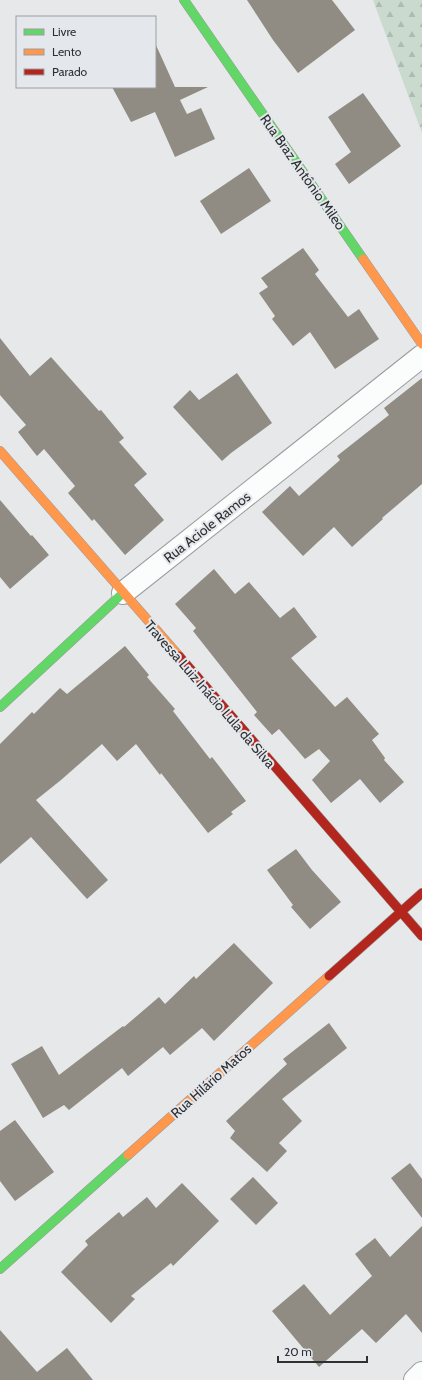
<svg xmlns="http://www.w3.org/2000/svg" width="422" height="1380" viewBox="0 0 422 1380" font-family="Cabin,sans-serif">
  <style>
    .forest { fill: url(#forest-firs) }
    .building { fill: #908c84 }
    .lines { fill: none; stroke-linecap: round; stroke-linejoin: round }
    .street-casing { stroke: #9b9c9e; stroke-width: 24 }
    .fast-casing { stroke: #9b9c9e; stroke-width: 10 }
    .slow-casing { stroke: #9b9c9e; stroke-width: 10 }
    .jam-casing { stroke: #9b9c9e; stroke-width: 10 }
    .street { stroke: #fbfcfc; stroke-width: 22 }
    .fast { stroke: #63d668; stroke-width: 9 }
    .slow { stroke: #ff974d; stroke-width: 9 }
    .jam { stroke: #b3261e; stroke-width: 9 }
    .labels { text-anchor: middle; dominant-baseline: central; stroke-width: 4; stroke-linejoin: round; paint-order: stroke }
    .street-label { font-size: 14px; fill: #2f3032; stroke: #e4e7ec }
  </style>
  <defs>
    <pattern id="forest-firs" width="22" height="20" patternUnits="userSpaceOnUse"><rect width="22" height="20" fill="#cadace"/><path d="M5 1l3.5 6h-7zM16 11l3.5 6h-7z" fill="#aebbb1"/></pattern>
  </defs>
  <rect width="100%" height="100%" fill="#e6e8ea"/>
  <polygon class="forest" points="373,0 422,0 422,133"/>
  <g class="building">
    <polygon points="247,0 332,0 355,30 298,73 273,40"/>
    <polygon points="155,43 175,87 208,87 180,100 187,114 201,108 215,139 175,157 155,112 131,122 112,87 155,87"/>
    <polygon points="363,93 401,146 349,184 335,164 351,152 328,117"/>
    <polygon points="249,168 271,201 221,234 200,201"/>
    <polygon points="303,248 319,270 315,274 348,317 359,309 379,339 335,369 310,332 293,346 272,319 275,316 259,293 268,287 261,278"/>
    <polygon points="0,338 30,376 51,357 99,411 101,410 124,438 119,442 147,474 134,485 164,520 125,555 94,519 92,521 68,493 75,486 44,449 37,456 18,432 26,425 0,395"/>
    <polygon points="237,373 272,423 231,453 222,461 173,407 190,390 199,400"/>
    <polygon points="422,378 422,484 382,518 383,519 352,547 334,527 303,556 262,512 290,486 299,496 340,460 337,456 389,415 384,408"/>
    <polygon points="0,500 31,536 32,535 49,555 10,589 0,577"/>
    <polygon points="214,569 235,594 249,582 280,618 294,607 317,637 291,658 335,707 347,697 379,734 372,740 385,758 384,760 404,782 380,803 360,779 331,803 312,780 330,761 319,749 305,759 279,729 272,735 254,715 257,712 193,631 196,628 175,604"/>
    <polygon points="125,646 149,675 147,677 175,709 173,711 210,759 212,757 246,801 231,812 233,814 208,833 161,773 160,775 136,744 117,761 102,744 61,780 36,800 108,880 87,899 31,837 0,864 0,744 32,712 34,714 60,688 67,694"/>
    <polygon points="296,849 312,870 341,902 310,929 291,907 293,905 267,870"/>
    <polygon points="234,943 273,983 214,1041 202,1028 170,1055 163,1047 128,1076 122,1068 69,1110 64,1105 43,1118 11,1064 42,1046 59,1075 123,1026 124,1027 159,997 165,1004 194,976 196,979"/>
    <polygon points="329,1023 347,1048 282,1099 302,1121 279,1143 287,1151 267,1172 230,1138 235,1131 226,1121 287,1064 283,1059"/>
    <polygon points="15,1120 54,1172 15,1201 0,1181 0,1131"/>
    <polygon points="410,1163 422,1179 422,1218 391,1178"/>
    <polygon points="253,1177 278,1203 256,1225 230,1199"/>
    <polygon points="182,1183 219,1221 173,1266 171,1263 131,1296 135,1299 111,1323 61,1272 88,1245 85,1241 119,1212 123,1217 147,1197 156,1208"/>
    <polygon points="422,1226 422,1333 406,1314 376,1343 362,1329 319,1367 272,1311 304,1284 330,1315 372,1276 355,1254 375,1238 390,1257"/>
    <polygon points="0,1330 37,1372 67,1348 93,1380 0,1380"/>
  </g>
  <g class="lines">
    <g class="street-casing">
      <g id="street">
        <polyline points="123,593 422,356"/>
        <polyline points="415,1380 422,1373"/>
      </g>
    </g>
    <g class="fast-casing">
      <g id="fast">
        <polyline points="184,0 363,259"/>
        <polyline points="0,707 123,593"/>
        <polyline points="0,1269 128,1155"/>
      </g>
    </g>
    <g class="slow-casing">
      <g id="slow">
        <polyline points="363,259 422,344"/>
        <polyline points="0,451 179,656"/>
        <polyline points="128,1155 329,976"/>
      </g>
    </g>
    <g class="jam-casing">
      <g id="jam">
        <polyline points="179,656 422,936"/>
        <polyline points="329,976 422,893"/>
      </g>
    </g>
    <use href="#street" class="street"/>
    <use href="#fast" class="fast"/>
    <use href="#slow" class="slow"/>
    <use href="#jam" class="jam"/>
  </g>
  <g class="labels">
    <g class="street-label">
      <text transform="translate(303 172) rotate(55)">Rua Braz Antônio Mileo</text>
      <text transform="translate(207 527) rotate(-38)">Rua Aciole Ramos</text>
      <text transform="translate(210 694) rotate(49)">Travessa Luiz Inácio Lula da Silva</text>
      <text transform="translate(211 1081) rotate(-42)">Rua Hilário Matos</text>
    </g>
  </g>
  <rect x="16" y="16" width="140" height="72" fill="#e4e7ec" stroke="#9c9ea2"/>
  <rect x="24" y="29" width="20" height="6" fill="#63d668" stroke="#9c9ea2"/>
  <text x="52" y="36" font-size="12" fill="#2f3032">Livre</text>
  <rect x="24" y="49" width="20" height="6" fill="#ff974d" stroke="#9c9ea2"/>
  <text x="52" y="56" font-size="12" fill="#2f3032">Lento</text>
  <rect x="24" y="69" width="20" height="6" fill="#b3261e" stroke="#9c9ea2"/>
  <text x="52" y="76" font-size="12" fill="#2f3032">Parado</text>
  <path d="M278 1356v6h89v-6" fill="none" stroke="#2f3032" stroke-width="2"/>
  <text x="284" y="1356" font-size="12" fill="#2f3032" stroke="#e4e7ec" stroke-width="3" paint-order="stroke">20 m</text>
</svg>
